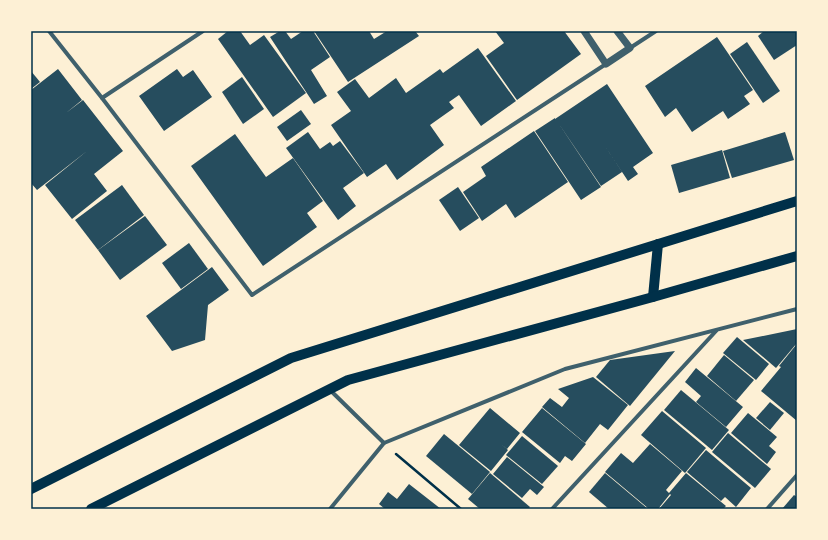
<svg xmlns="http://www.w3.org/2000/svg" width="828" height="540" viewBox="0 0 828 540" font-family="'Work Sans',sans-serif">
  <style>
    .building { fill: #264d5e }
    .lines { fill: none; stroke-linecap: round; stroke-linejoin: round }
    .path { stroke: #003049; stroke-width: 2.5 }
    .minor { stroke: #3f606c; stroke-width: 4 }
    .tertiary { stroke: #3f606c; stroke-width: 7 }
    .primary { stroke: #003049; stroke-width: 10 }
    .neatline { fill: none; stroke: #003049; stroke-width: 1.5 }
  </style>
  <rect width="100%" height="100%" fill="#fdf0d5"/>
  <g class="building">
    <polygon points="228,31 240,31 250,45 264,35 306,93 273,117 218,39"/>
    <polygon points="280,31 285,31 291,39 303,31 313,31 330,57 311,70 327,96 314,104 270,37"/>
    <polygon points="314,31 369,31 374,39 387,31 415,31 419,36 348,82"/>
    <polygon points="495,31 564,31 581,54 517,100 486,56 504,43"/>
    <polygon points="764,31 797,31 797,45 774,60 758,36"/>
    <polygon points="717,37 753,90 744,96 750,104 728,119 723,111 692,132 676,108 665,117 645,86"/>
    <polygon points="747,42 780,91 763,103 730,54"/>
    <polygon points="478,48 516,101 481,126 459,95 449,102 454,108 430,125 444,145 397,180 386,164 367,177 331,125 351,111 337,92 355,79 369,98 396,78 406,93 440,69 443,73"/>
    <polygon points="58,69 82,100 66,113 83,100 123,151 94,174 107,191 72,219 45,185 87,151 37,190 31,183 31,90"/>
    <polygon points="177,69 183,77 193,70 212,97 164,131 139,96"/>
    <polygon points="31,71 40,82 31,89"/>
    <polygon points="242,77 264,109 243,124 222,92"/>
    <polygon points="607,84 653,153 633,167 638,174 628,181 597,134 622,172 601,186 559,124 601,187 581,200 535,131 555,118 555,119"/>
    <polygon points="301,110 311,124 287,141 277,127"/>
    <polygon points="534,131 568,182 515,218 506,204 482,221 463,192 486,176 481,167"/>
    <polygon points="308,132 320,149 330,142 333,146 340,141 364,173 343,188 356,206 338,220 286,148"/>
    <polygon points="785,132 794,160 732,178 723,151"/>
    <polygon points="235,134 266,177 293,158 323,201 307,213 317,227 263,266 191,166"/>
    <polygon points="722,150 730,178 679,193 671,165"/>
    <polygon points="122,185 144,215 98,250 75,220"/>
    <polygon points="458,187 479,218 460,231 439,200"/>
    <polygon points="145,216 167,245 120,280 98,250"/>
    <polygon points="189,243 208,269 181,289 162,263"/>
    <polygon points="212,267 229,290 208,305 205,340 172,351 146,316"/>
    <polygon points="797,329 797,343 776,368 743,340"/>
    <polygon points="737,337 769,364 756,380 723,353"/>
    <polygon points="796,345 797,346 797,421 761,391 781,367 779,366"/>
    <polygon points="675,351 630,406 596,377 610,360"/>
    <polygon points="724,355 754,380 736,401 707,376"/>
    <polygon points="696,368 743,407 726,427 696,402 701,396 685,382"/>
    <polygon points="593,377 628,405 608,430 600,424 585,443 542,407 550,398 562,407 569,398 558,389"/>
    <polygon points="681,390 729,430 712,450 664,410"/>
    <polygon points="770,402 784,413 770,430 756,418"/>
    <polygon points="490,408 520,433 507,449 501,444 508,450 491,471 459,445"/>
    <polygon points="542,408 586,444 572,461 565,456 560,463 522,432"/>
    <polygon points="662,411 706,448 685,473 641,435"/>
    <polygon points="748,413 777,437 769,446 776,452 767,464 731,433"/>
    <polygon points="728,433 771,469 755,488 712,452"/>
    <polygon points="444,434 490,472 472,494 426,456"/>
    <polygon points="522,436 558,466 542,484 506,455"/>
    <polygon points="650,444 682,471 666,490 669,493 686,473 726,506 723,509 659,509 671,495 670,494 658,509 649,509 605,472 621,453 633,463"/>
    <polygon points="706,450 751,488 736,507 725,497 721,501 687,472"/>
    <polygon points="507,457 544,487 537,495 530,489 522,498 493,474"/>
    <polygon points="490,473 530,507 528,509 480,509 468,499"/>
    <polygon points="605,473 648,509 609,509 589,492"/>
    <polygon points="409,484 441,509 385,509 379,504 388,492 397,499"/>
    <polygon points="794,495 797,497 797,509 782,509"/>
  </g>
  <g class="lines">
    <polyline class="path" points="396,454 461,509"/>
    <g class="minor">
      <polyline points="49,31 102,98 252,295 606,64"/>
      <polyline points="630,48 656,31"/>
      <polyline points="102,98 203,31"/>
      <polyline points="330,390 384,443"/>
      <polyline points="330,509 384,443 565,369 797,309"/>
      <polyline points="552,509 716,331"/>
      <polyline points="767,509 797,475"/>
    </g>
    <polyline class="tertiary" points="584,31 606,64 630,48 617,31"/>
    <g class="primary">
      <polyline points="653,297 658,244"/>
      <polyline points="31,489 291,358 797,201"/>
      <polyline points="91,509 348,380 653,297 797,256"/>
    </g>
  </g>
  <rect width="828" height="540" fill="none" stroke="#fdf0d5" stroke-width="64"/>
  <rect x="32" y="32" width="764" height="476" class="neatline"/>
</svg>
